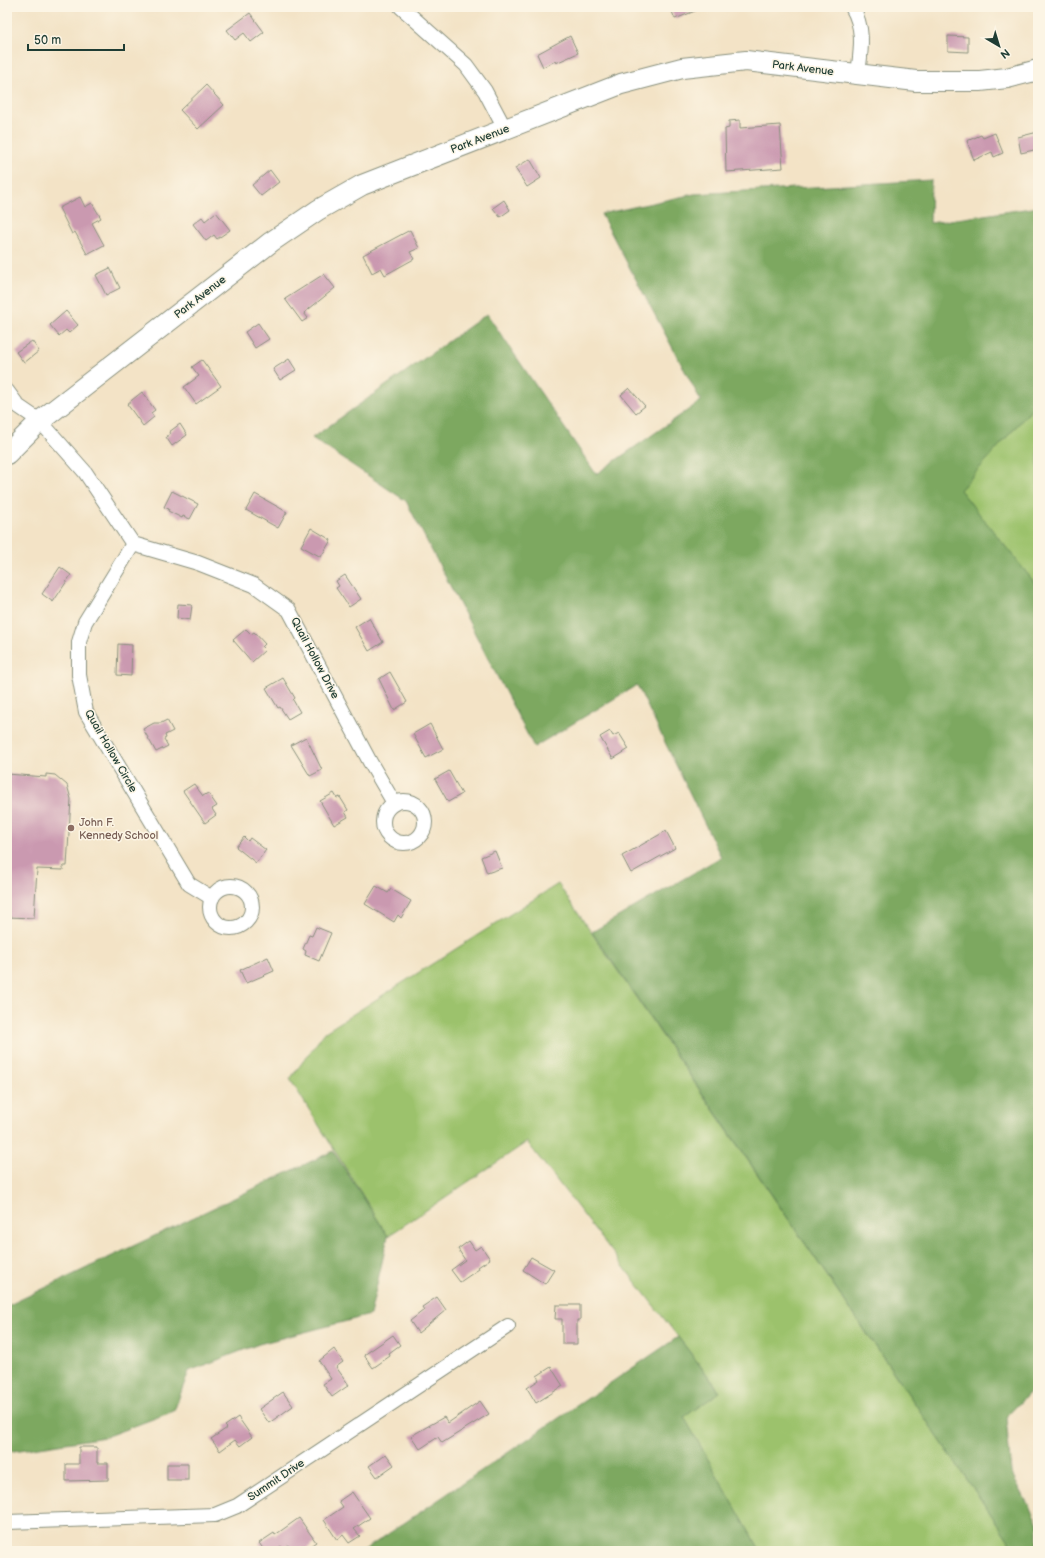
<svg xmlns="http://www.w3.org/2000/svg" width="1045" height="1558" viewBox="0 0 1045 1558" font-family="'Balsamiq Sans',sans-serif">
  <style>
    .green { fill: #9cc26c; stroke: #5e8050 }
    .forest { fill: #7da860; stroke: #4e724a }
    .building { fill: #ca99b0 }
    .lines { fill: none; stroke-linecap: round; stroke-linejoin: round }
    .minor-casing { stroke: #89907d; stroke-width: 16 }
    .secondary-casing { stroke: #89907d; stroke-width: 22 }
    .minor { stroke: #fff; stroke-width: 14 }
    .secondary { stroke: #fff; stroke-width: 20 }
    .education-dot { fill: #8d6e63; stroke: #fcf5e5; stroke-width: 1.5 }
    .labels { text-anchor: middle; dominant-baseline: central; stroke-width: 3; stroke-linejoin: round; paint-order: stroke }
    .street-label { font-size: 11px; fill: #1f3d34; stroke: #fcf5e5 }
    .education-label { font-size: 11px; fill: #785e54; stroke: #fcf5e5; text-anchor: start }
  </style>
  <rect width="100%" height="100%" fill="#fcf5e5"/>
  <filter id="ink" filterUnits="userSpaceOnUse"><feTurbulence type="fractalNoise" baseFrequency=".025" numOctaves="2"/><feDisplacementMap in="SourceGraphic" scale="8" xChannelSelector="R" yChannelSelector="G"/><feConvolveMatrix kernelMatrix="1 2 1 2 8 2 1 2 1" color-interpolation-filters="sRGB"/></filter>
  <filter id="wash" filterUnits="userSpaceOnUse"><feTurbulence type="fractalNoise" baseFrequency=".012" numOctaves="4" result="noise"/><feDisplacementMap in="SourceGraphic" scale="16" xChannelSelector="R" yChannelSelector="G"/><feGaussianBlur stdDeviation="0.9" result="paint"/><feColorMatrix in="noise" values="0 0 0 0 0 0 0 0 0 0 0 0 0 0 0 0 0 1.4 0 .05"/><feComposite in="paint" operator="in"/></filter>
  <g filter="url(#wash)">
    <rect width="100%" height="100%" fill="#f3e3c6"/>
    <g class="green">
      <polygon points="1038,402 1038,587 960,490"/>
      <polygon points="558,884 1016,1551 760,1551 684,1417 720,1391 527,1142 388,1236 290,1079 325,1032"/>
    </g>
    <g class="forest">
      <polygon points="931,180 930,223 1038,207 1038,402 960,490 1038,587 1038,1384 1006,1417 1011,1472 1038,1523 1038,1551 1016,1551 592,932 721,857 637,685 534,747 406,501 312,438 487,314 596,474 701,401 601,214 694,194"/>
      <polygon points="333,1151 388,1236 370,1315 259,1344 189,1371 174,1411 105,1437 7,1452 7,1306"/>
      <polygon points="678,1337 720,1392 684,1417 760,1551 363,1551"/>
    </g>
    <g id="blocks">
      <g class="building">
        <polygon points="670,7 705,7 675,19"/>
        <polygon points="250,13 264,32 251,42 244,33 235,40 227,30"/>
        <polygon points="570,36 578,53 556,63 555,61 543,67 537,54"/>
        <polygon points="948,36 968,37 968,52 948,51"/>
        <polygon points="206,85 224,105 198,129 180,110"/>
        <polygon points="740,120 740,128 780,125 783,168 726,172 725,129 729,128 729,121"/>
        <polygon points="1038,132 1038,149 1021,153 1018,137"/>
        <polygon points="995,133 1003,153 994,157 992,152 974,160 967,141 981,135 983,138"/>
        <polygon points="530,159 541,178 527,187 515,168"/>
        <polygon points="270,170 279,182 261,196 252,185"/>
        <polygon points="80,197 85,207 92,203 101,218 92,223 104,245 87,254 75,232 72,234 59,208"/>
        <polygon points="504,200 510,210 500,217 493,208"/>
        <polygon points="216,212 230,230 217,239 214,235 206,241 193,224 202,217 205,221"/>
        <polygon points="410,230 419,248 410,252 414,259 385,275 381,268 372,273 363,255"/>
        <polygon points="110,268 120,288 106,295 96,275"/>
        <polygon points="324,274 335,288 304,313 308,318 302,322 285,299"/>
        <polygon points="66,311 78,325 69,333 66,330 59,336 50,325"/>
        <polygon points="258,323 269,339 255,348 245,332"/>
        <polygon points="32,341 39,351 24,363 16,352"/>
        <polygon points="289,359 296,370 280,380 273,369"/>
        <polygon points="202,360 221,386 196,404 184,387 199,376 192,367"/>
        <polygon points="629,388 645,406 636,413 621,395"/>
        <polygon points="142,392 155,410 151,413 154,417 143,426 127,404"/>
        <polygon points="180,424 187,435 172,446 166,437 170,434 169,432"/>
        <polygon points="172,491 198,504 190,519 183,516 182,518 168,511 169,509 164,507"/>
        <polygon points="255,494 287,512 278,528 246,510"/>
        <polygon points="311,528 331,540 321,557 301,546"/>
        <polygon points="60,567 71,575 53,602 42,594"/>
        <polygon points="345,575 361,599 349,607 336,588 339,586 336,581"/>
        <polygon points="178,604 192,605 190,620 177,618"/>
        <polygon points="369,618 383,642 369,651 355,627"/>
        <polygon points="246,629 251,634 254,632 265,644 262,647 265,650 252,662 233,640"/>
        <polygon points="118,644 132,645 131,676 117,675"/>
        <polygon points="390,672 407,702 394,710 379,679"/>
        <polygon points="283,678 295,698 293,700 300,712 288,719 280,707 278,708 266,688"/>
        <polygon points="167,720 173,731 165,735 166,738 164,739 168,746 156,752 143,729 154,723 161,723"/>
        <polygon points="430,724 443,749 426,758 413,734"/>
        <polygon points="610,731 613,736 619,733 629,749 613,759 600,737"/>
        <polygon points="306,737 322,770 310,776 291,745"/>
        <polygon points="449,771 462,794 448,802 435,779"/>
        <polygon points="7,774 46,777 46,774 55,775 67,785 71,799 67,866 63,866 63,870 37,869 34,918 7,917"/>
        <polygon points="194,784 203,796 208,793 217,806 212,809 216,815 205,823 183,791"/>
        <polygon points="334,793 337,798 340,797 348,810 345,812 348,817 334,825 320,801"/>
        <polygon points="666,831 675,848 631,873 622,856"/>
        <polygon points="244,837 248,841 250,838 266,850 256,863 236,847"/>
        <polygon points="495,851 502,868 487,873 481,857"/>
        <polygon points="376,886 388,893 391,889 411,901 401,918 398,915 394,922 365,904"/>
        <polygon points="316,927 331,933 319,961 305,955 306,951 303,949 309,935 312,936"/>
        <polygon points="268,957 274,971 246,983 240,970"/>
        <polygon points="469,1241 475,1250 481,1246 490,1259 478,1267 479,1269 460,1282 451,1270 465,1260 458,1249"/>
        <polygon points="531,1257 554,1270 545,1284 523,1270"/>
        <polygon points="437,1297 446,1310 418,1333 410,1321 424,1310 422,1307"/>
        <polygon points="556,1305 580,1305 580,1320 577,1320 577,1344 562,1344 562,1319 555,1319"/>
        <polygon points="393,1335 400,1345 389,1353 390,1356 373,1368 364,1355"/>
        <polygon points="334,1349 343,1362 336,1367 349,1385 332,1397 323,1384 331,1379 319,1361"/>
        <polygon points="551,1367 563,1386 536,1403 527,1388 539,1380 537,1376"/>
        <polygon points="283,1392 293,1406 269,1423 259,1409"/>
        <polygon points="480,1401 489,1414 442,1443 438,1437 420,1449 411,1436 444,1417 448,1423"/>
        <polygon points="238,1417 252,1437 240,1446 235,1440 220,1451 211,1439 227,1428 225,1426"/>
        <polygon points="79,1447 97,1447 97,1463 108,1463 108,1480 66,1481 66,1464 79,1464"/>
        <polygon points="386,1454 394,1465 377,1477 369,1466"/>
        <rect x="167" y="1464" width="21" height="16"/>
        <polygon points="352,1492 370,1518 354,1529 360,1536 349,1543 343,1535 337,1540 324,1520 343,1507 339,1501"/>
        <polygon points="299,1518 316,1542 303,1551 291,1551 288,1545 283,1549 281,1546 275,1551 265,1551 259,1543 274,1533 275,1535"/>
      </g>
    </g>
  </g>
  <g filter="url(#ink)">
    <use href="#blocks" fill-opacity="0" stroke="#89907d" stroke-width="1"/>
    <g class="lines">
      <g class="minor-casing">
        <g id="minor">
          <polyline points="401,7 466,65 485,91 505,129"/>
          <path d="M852 7C865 29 861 50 858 74"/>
          <polyline points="7,391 18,406 40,421 85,472 133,544 198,563 254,585 289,610 370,762 394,803"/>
          <polyline points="133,544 85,622 79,642 79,675 86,712 189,884 212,898"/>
          <circle cx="404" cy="822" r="21"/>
          <circle cx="231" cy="907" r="21"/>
          <polyline points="7,1522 215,1515 237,1506 508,1326"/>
        </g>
      </g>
      <g class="secondary-casing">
        <polyline id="secondary" points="7,454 40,421 271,242 318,210 362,185 621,84 682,68 746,61 916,81 980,81 1007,78 1038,70"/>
      </g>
      <use href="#minor" class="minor"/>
      <use href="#secondary" class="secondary"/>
    </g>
  </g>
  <circle class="education-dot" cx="71" cy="828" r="4"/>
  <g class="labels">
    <g class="street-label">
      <text transform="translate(803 68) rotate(7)">Park Avenue</text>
      <text transform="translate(480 139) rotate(-21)">Park Avenue</text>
      <text transform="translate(200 297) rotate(-38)">Park Avenue</text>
      <text transform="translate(315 658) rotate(62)">Quail Hollow Drive</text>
      <text transform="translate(111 751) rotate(60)">Quail Hollow Circle</text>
      <text transform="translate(276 1480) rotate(-34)">Summit Drive</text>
    </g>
    <g class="education-label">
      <text x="79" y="822">John F.<tspan x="79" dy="13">Kennedy School</tspan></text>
    </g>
  </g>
  <rect width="1045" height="1558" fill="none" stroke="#fcf5e5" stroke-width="24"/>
  <g transform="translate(999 46) rotate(142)" stroke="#fcf5e5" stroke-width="3" paint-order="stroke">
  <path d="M0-3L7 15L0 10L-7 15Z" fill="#1f3d34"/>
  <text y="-6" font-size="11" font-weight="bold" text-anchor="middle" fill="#1f3d34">N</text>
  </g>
  <path d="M28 44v6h96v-6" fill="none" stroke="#1f3d34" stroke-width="2"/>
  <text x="34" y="44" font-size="12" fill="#1f3d34" stroke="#fcf5e5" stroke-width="3" paint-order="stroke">50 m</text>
</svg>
